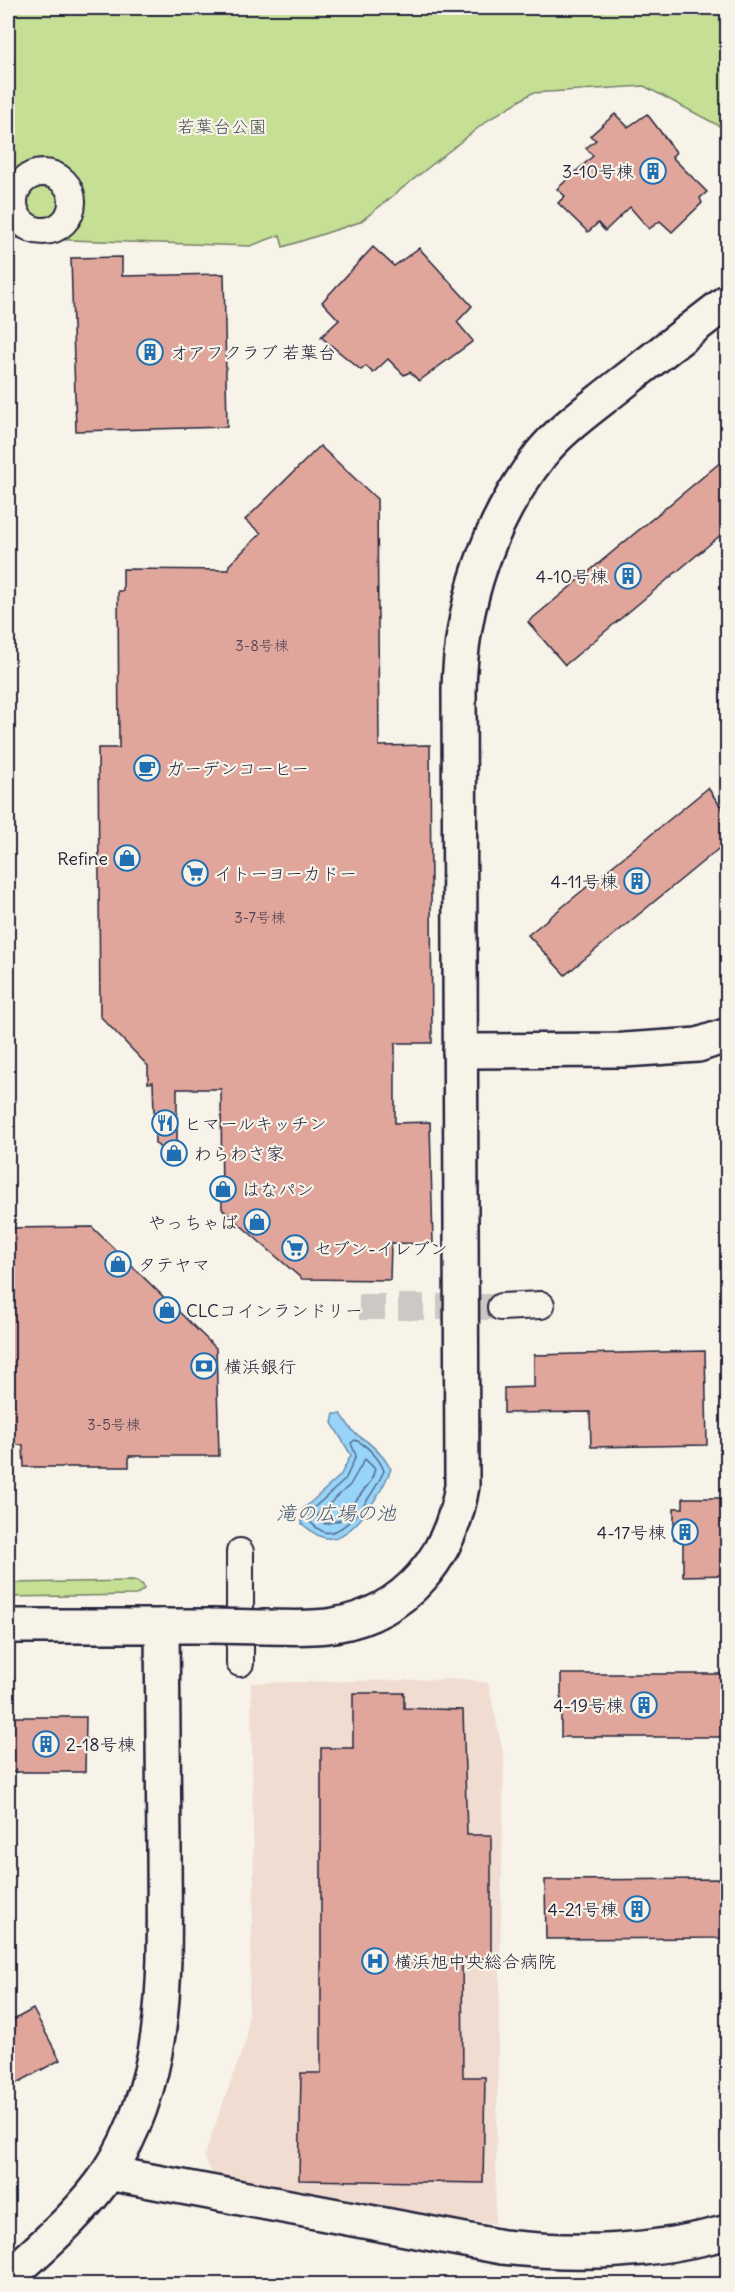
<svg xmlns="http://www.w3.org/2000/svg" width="735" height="2292" viewBox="0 0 735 2292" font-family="Delius,'Klee One',sans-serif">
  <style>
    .built { fill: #f0dcd1 }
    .green { fill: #c5df95; stroke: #748068; stroke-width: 1.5 }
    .water { fill: #98d4f9; stroke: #698dad; stroke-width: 1.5 }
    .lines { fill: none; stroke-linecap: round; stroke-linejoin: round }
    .shore { stroke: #516987; stroke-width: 1.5 }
    .building { fill: #e0a69c; stroke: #22223b; stroke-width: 1.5 }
    .pedestrian-tunnel { stroke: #ccc9c5; stroke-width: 26; stroke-dasharray: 26 13; stroke-linecap: butt }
    .pedestrian-casing { stroke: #22223b; stroke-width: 30 }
    .minor-casing { stroke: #22223b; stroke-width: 38 }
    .tertiary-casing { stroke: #22223b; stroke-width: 38 }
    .pedestrian { stroke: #f7f3e8; stroke-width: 26 }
    .minor { stroke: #f7f3e8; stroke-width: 33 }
    .tertiary { stroke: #f7f3e8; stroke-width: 33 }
    .tertiary-bridge-casing { stroke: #22223b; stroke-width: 38; stroke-linecap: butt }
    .tertiary-bridge { stroke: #f7f3e8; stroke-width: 33 }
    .labels { text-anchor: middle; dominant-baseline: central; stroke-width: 4.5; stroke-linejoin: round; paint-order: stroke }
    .number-label { font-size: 15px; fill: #524353 }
    .park-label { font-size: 18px; fill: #4b5152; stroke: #f7f3e8 }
    .poi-label { font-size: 18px; fill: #22223b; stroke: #f7f3e8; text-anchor: start }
    .water-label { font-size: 20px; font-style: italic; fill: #455774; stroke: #f7f3e8 }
  </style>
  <rect width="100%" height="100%" fill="#f7f3e8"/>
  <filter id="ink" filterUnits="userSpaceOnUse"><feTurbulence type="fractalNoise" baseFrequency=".0167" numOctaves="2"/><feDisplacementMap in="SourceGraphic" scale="12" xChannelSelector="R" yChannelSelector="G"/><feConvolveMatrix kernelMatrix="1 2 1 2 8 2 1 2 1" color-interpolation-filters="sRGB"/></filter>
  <g filter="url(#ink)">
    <polygon class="built" points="462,1679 488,1683 504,1757 495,2224 353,2206 213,2175 204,2156 247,2037 254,1885 251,1683"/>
    <g class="green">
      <polygon points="8,8 727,8 727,130 644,86 532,93 488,120 360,222 283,247 280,235 250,246 8,238"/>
      <polygon points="136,1581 143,1585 144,1589 136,1595 8,1597 8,1583"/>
    </g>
    <path class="water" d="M334 1414H341C346 1420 350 1430 356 1434 371 1443 382 1453 391 1469 382 1491 351 1547 322 1537 315 1535 308 1528 302 1524V1510L340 1476 351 1455 332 1423Z"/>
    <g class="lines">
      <g class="shore">
        <path d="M355 1440C366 1444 380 1459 384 1471 376 1488 347 1538 324 1532 319 1530 313 1525 309 1521L308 1513 345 1480 356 1456 351 1443Z"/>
        <polygon points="365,1459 375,1469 371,1481 341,1520 325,1524 317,1515 350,1485"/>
      </g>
    </g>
    <g class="building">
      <polygon points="615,114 628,127 647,114 676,152 672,157 707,192 700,198 702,203 672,232 660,221 649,229 630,207 605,231 598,223 588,232 558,203 565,196 557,189 593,156 586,148 596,140 590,136"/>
      <polygon points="373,247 394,266 419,248 472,306 457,322 473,341 419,381 410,372 404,375 388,359 373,373 366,366 361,370 321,337 339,320 322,302"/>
      <polygon points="122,257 122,276 224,274 227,427 76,431 71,258"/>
      <polygon points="320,446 377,499 379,746 430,745 432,1043 395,1043 395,1123 430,1122 433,1244 391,1243 390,1280 302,1279 222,1209 221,1089 177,1089 177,1164 155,1143 153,1082 148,1083 148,1066 100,1016 98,748 119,748 118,591 123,591 123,569 229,570 229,565 261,533 245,520"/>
      <polygon points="728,456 728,529 565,665 528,622"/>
      <polygon points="708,788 728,817 728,841 565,975 528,935"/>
      <polygon points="92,1227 216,1348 219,1456 129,1456 129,1467 24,1467 23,1445 8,1445 8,1228"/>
      <polygon points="705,1351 707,1445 591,1447 590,1412 504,1413 504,1388 534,1387 534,1355"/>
      <polygon points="683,1498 728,1498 728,1575 683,1576 683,1539 674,1539 674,1508 683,1508"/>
      <rect x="561" y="1674" width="167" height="63"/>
      <polygon points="353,1693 404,1693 404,1708 463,1710 467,1835 491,1835 491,1958 462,1958 463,2077 485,2077 483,2183 299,2180 301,2073 321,2073 321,1748 353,1748"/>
      <polygon points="8,1717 86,1717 85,1772 8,1772"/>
      <polygon points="728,1879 728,1938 546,1939 545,1880"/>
      <polygon points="33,2009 60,2060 8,2088 8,2023"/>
    </g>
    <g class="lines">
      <polyline class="pedestrian-tunnel" points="359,1307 501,1307"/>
      <g class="pedestrian-casing">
        <g id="pedestrian">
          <circle cx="43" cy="202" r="29"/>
          <polyline points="501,1307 541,1305"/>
          <polyline points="240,1552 240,1663"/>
        </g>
      </g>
      <g class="minor-casing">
        <polyline id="minor" points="460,1051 624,1050 698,1045 728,1035"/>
      </g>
      <g class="tertiary-casing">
        <g id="tertiary">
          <polyline points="8,1626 210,1626"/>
          <path d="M265 1627C288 1627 312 1629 334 1625 407 1613 451 1556 462 1486L459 690C461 604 488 522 541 454 561 429 591 408 616 388 653 359 690 330 728 301"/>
          <path d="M108 2173 502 2247C580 2255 652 2253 728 2232"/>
          <path d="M8 2278C42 2246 81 2214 108 2174 173 2073 164 1962 164 1848 163 1774 163 1700 162 1626"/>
        </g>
      </g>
      <use href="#pedestrian" class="pedestrian"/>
      <use href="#minor" class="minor"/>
      <use href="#tertiary" class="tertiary"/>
      <g class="tertiary-bridge-casing">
        <polyline id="tertiary-bridge" points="210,1626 265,1627"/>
      </g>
      <use href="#tertiary-bridge" class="tertiary-bridge"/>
    </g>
  </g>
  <defs>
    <g id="building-ring" transform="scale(1.35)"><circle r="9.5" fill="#f7f3e8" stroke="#1f6fb2" stroke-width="1.5"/><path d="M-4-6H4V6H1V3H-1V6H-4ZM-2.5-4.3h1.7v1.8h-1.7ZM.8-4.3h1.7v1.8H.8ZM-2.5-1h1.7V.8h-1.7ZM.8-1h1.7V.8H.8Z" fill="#1f6fb2"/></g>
    <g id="cafe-ring" transform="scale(1.35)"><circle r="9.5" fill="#f7f3e8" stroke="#1f6fb2" stroke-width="1.5"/><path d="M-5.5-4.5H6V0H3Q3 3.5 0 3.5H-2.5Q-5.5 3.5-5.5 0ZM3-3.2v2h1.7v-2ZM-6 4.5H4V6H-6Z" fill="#1f6fb2"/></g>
    <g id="shop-ring" transform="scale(1.35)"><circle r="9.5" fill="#f7f3e8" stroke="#1f6fb2" stroke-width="1.5"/><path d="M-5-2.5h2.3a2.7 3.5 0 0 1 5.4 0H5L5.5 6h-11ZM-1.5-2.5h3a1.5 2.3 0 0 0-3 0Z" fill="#1f6fb2"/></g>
    <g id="supermarket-ring" transform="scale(1.35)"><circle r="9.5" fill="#f7f3e8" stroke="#1f6fb2" stroke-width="1.5"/><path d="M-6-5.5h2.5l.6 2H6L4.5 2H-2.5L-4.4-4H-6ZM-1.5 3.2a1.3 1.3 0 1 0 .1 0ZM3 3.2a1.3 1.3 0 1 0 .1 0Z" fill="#1f6fb2"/></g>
    <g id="restaurant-ring" transform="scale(1.35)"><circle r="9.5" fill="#f7f3e8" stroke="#1f6fb2" stroke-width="1.5"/><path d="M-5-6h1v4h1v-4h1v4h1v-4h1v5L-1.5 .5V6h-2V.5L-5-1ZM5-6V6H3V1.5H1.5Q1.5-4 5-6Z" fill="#1f6fb2"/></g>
    <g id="bank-ring" transform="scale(1.35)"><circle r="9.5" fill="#f7f3e8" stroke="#1f6fb2" stroke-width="1.5"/><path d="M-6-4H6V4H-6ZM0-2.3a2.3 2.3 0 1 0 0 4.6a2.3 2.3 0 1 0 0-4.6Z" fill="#1f6fb2"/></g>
    <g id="hospital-ring" transform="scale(1.35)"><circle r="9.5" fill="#f7f3e8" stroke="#1f6fb2" stroke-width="1.5"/><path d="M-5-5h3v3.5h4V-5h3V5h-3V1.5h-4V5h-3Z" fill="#1f6fb2"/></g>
  </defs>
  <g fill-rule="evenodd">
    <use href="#building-ring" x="653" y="171"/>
    <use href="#building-ring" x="150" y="352"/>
    <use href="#building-ring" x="628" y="576"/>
    <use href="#cafe-ring" x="147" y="768"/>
    <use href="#shop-ring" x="127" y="858"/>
    <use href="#supermarket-ring" x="195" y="873"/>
    <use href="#building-ring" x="637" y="881"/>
    <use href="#restaurant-ring" x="165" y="1123"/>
    <use href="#shop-ring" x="174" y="1153"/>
    <use href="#shop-ring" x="223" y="1189"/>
    <use href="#shop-ring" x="257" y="1222"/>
    <use href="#supermarket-ring" x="295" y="1248"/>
    <use href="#shop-ring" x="118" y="1264"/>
    <use href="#shop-ring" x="167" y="1310"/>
    <use href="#bank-ring" x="204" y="1366"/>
    <use href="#building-ring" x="685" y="1532"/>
    <use href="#building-ring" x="644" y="1705"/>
    <use href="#building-ring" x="46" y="1744"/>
    <use href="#building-ring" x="637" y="1909"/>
    <use href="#hospital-ring" x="375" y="1961"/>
  </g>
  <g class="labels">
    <g class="number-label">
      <text x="262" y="645">3-8号棟</text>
      <text x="260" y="917">3-7号棟</text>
      <text x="114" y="1424">3-5号棟</text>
    </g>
    <g class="park-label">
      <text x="222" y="126">若葉台公園</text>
    </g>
    <g class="poi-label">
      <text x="634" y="171" text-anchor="end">3-10号棟</text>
      <text x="170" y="352">オアフクラブ 若葉台</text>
      <text x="608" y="576" text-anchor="end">4-10号棟</text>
      <text x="166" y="768">ガーデンコーヒー</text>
      <text x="108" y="858" text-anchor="end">Refine</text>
      <text x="214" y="873">イトーヨーカドー</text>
      <text x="618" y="881" text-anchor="end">4-11号棟</text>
      <text x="184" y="1123">ヒマールキッチン</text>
      <text x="194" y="1153">わらわさ家</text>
      <text x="242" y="1189">はなパン</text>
      <text x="238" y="1222" text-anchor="end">やっちゃば</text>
      <text x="314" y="1248">セブン-イレブン</text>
      <text x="138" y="1264">タテヤマ</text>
      <text x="186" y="1310">CLCコインランドリー</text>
      <text x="224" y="1366">横浜銀行</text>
      <text x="666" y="1532" text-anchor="end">4-17号棟</text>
      <text x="624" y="1705" text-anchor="end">4-19号棟</text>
      <text x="66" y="1744">2-18号棟</text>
      <text x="618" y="1909" text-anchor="end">4-21号棟</text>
      <text x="394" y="1961">横浜旭中央総合病院</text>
    </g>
    <g class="water-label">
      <text x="336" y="1512">滝の広場の池</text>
    </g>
  </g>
  <rect width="735" height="2292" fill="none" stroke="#f7f3e8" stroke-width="30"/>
  <rect x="15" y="15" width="705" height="2262" fill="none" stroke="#22223b" stroke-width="2" filter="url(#ink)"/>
</svg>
